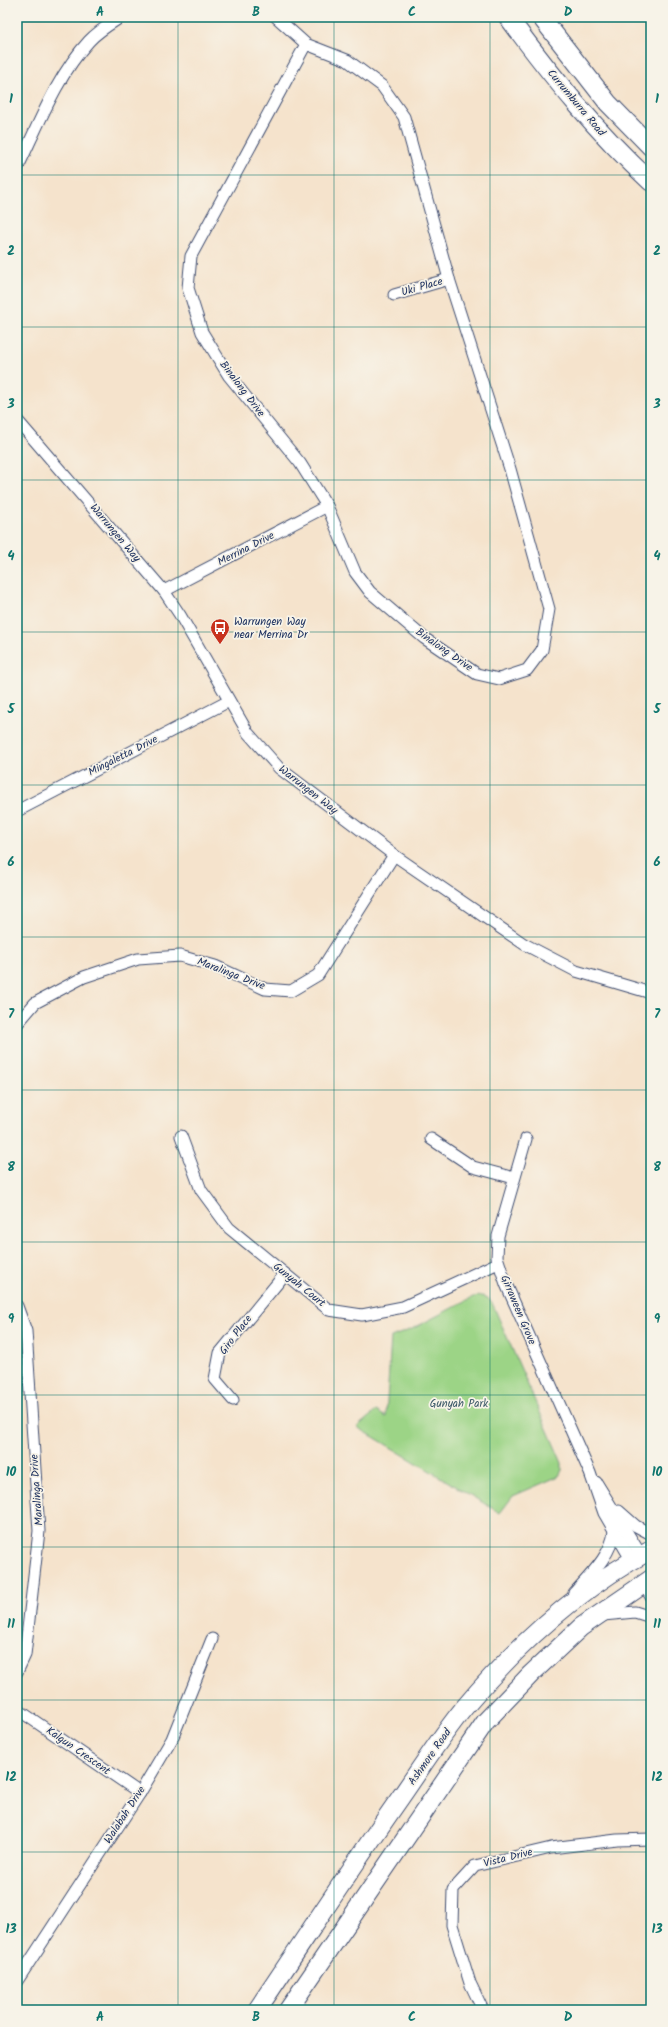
<svg xmlns="http://www.w3.org/2000/svg" width="668" height="2027" viewBox="0 0 668 2027" font-family="Kalam,sans-serif">
  <style>
    .green { fill: #9cd486; stroke: #5c8272 }
    .lines { fill: none; stroke-linecap: round; stroke-linejoin: round }
    .street-casing { stroke: #3c4a6e; stroke-width: 13 }
    .primary-casing { stroke: #3c4a6e; stroke-width: 20 }
    .street { stroke: #fff; stroke-width: 11 }
    .primary { stroke: #fff; stroke-width: 18 }
    .grid { fill: none; stroke: #0f766e; stroke-width: 1; stroke-opacity: 0.55 }
    .labels { text-anchor: middle; dominant-baseline: central; stroke-width: 3.5; stroke-linejoin: round; paint-order: stroke }
    .street-label { font-size: 11px; fill: #1b2f5e; stroke: #f7f3e8 }
    .poi-label { font-size: 11px; fill: #1b2f5e; stroke: #f7f3e8; text-anchor: start }
    .park-label { font-size: 11px; fill: #3b5868; stroke: #f7f3e8 }
    .neatline { fill: none; stroke: #0f766e; stroke-width: 1.5 }
    .grid-label { font-size: 13px; text-anchor: middle; font-weight: bold; fill: #0f766e }
  </style>
  <rect width="100%" height="100%" fill="#f7f3e8"/>
  <filter id="ink" filterUnits="userSpaceOnUse"><feTurbulence type="fractalNoise" baseFrequency=".025" numOctaves="2"/><feDisplacementMap in="SourceGraphic" scale="8" xChannelSelector="R" yChannelSelector="G"/><feConvolveMatrix kernelMatrix="1 2 1 2 8 2 1 2 1" color-interpolation-filters="sRGB"/></filter>
  <filter id="wash" filterUnits="userSpaceOnUse"><feTurbulence type="fractalNoise" baseFrequency=".012" numOctaves="4" result="noise"/><feDisplacementMap in="SourceGraphic" scale="16" xChannelSelector="R" yChannelSelector="G"/><feGaussianBlur stdDeviation="0.9" result="paint"/><feColorMatrix in="noise" values="0 0 0 0 0 0 0 0 0 0 0 0 0 0 0 0 0 1.4 0 .05"/><feComposite in="paint" operator="in"/></filter>
  <g filter="url(#wash)">
    <rect width="100%" height="100%" fill="#f5e3cc"/>
    <polygon class="green" points="482,1296 488,1298 493,1305 562,1463 562,1470 559,1476 513,1496 500,1513 357,1427 376,1411 386,1417 391,1337 412,1329 473,1297"/>
  </g>
  <g filter="url(#ink)">
    <g class="lines">
      <g class="street-casing">
        <g id="street">
          <polyline points="276,17 306,44 347,60 382,86 404,117 449,279 510,469 549,609 542,650 527,670 499,679 477,674 424,638 370,592 355,572 327,506 300,463 229,376 202,332 188,288 191,256 306,44"/>
          <path d="M17 169C38 126 56 77 89 41 98 31 110 24 121 17"/>
          <polyline points="394,295 449,279"/>
          <polyline points="17,420 164,591 180,615 248,733 279,768 394,855 524,944 576,971 651,993"/>
          <polyline points="164,591 327,506"/>
          <polyline points="17,811 229,701"/>
          <polyline points="17,1024 35,1003 84,977 138,959 180,956 215,966 265,989 291,991 318,975 394,855"/>
          <polyline points="181,1136 201,1190 229,1228 329,1310 362,1315 403,1307 498,1263"/>
          <polyline points="431,1139 473,1167 514,1178"/>
          <polyline points="526,1139 498,1236 497,1257 506,1284 590,1473 604,1513 632,1561"/>
          <polyline points="17,1306 26,1331 39,1531 25,1655 17,1672"/>
          <polyline points="233,1400 215,1379 220,1353 285,1274"/>
          <polyline points="596,1482 641,1555"/>
          <polyline points="619,1511 636,1526 651,1534"/>
          <polyline points="644,1584 651,1597"/>
          <path d="M574 1593C589 1576 612 1555 614 1531"/>
          <polyline points="603,1615 635,1612 651,1617"/>
          <polyline points="17,1709 140,1793"/>
          <polyline points="17,1981 140,1793 172,1739 212,1639"/>
          <polyline points="483,2010 470,1983 452,1925 453,1890 475,1866 551,1848 617,1840 651,1839"/>
        </g>
      </g>
      <g class="primary-casing">
        <g id="primary">
          <path d="M508 17C553 78 596 131 651 182"/>
          <polyline points="541,17 608,103 651,147"/>
          <path d="M257 2010C305 1939 351 1868 400 1798 421 1768 441 1736 464 1708 517 1645 579 1588 651 1550"/>
          <polyline points="288,2010 486,1721 531,1674 581,1627 651,1579"/>
        </g>
      </g>
      <use href="#street" class="street"/>
      <use href="#primary" class="primary"/>
    </g>
  </g>
  <path class="grid" d="M178 17V2010M334 17V2010M490 17V2010M17 175H651M17 327H651M17 480H651M17 632H651M17 785H651M17 937H651M17 1090H651M17 1242H651M17 1395H651M17 1547H651M17 1700H651M17 1852H651"/>
  <defs>
    <g id="bus-pin" transform="scale(1)"><path d="M0 17L-7.5 6A9.5 9.5 0 1 1 7.5 6Z" fill="#c8321e" stroke="#f7f3e8"/><path d="M-5-6H5V4H4V6H2V4H-2V6H-4V4H-5ZM-3.5-4V0h7V-4ZM-3.5 1.2v1.5H-2V1.2ZM2 1.2v1.5H3.5V1.2Z" fill="#fff"/></g>
  </defs>
  <g fill-rule="evenodd">
    <use href="#bus-pin" x="220" y="628"/>
  </g>
  <g class="labels">
    <g class="street-label">
      <text transform="translate(576 103) rotate(50)">Currumburra Road</text>
      <text transform="translate(422 287) rotate(-16)">Uki Place</text>
      <text transform="translate(242 389) rotate(53)">Binalong Drive</text>
      <text transform="translate(115 533) rotate(50)">Warrungen Way</text>
      <text transform="translate(246 549) rotate(-27)">Merrina Drive</text>
      <text transform="translate(444 650) rotate(35)">Binalong Drive</text>
      <text transform="translate(123 756) rotate(-27)">Mingaletta Drive</text>
      <text transform="translate(308 790) rotate(38)">Warrungen Way</text>
      <text transform="translate(231 974) rotate(21)">Maralinga Drive</text>
      <text transform="translate(299 1285) rotate(39)">Gunyah Court</text>
      <text transform="translate(518 1310) rotate(67)">Girraween Grove</text>
      <text transform="translate(236 1335) rotate(-53)">Giro Place</text>
      <text transform="translate(37 1490) rotate(-94)">Maralinga Drive</text>
      <text transform="translate(78 1751) rotate(35)">Kalgun Crescent</text>
      <text transform="translate(430 1757) rotate(-55)">Ashmore Road</text>
      <text transform="translate(125 1815) rotate(-57)">Walabah Drive</text>
      <text transform="translate(508 1858) rotate(-14)">Vista Drive</text>
    </g>
    <g class="poi-label">
      <text x="234" y="622">Warrungen Way<tspan x="234" dy="13">near Merrina Dr</tspan></text>
    </g>
    <g class="park-label">
      <text x="459" y="1404">Gunyah Park</text>
    </g>
  </g>
  <rect width="668" height="2027" fill="none" stroke="#f7f3e8" stroke-width="44"/>
  <rect x="22" y="22" width="624" height="1983" class="neatline"/>
  <g class="grid-label">
    <text x="100" y="16">A</text>
    <text x="256" y="16">B</text>
    <text x="412" y="16">C</text>
    <text x="568" y="16">D</text>
    <text x="11" y="103">1</text>
    <text x="657" y="103">1</text>
    <text x="11" y="255">2</text>
    <text x="657" y="255">2</text>
    <text x="11" y="408">3</text>
    <text x="657" y="408">3</text>
    <text x="11" y="560">4</text>
    <text x="657" y="560">4</text>
    <text x="11" y="713">5</text>
    <text x="657" y="713">5</text>
    <text x="11" y="866">6</text>
    <text x="657" y="866">6</text>
    <text x="11" y="1018">7</text>
    <text x="657" y="1018">7</text>
    <text x="11" y="1171">8</text>
    <text x="657" y="1171">8</text>
    <text x="11" y="1323">9</text>
    <text x="657" y="1323">9</text>
    <text x="11" y="1476">10</text>
    <text x="657" y="1476">10</text>
    <text x="11" y="1628">11</text>
    <text x="657" y="1628">11</text>
    <text x="11" y="1781">12</text>
    <text x="657" y="1781">12</text>
    <text x="11" y="1933">13</text>
    <text x="657" y="1933">13</text>
    <text x="100" y="2021">A</text>
    <text x="256" y="2021">B</text>
    <text x="412" y="2021">C</text>
    <text x="568" y="2021">D</text>
  </g>
</svg>
